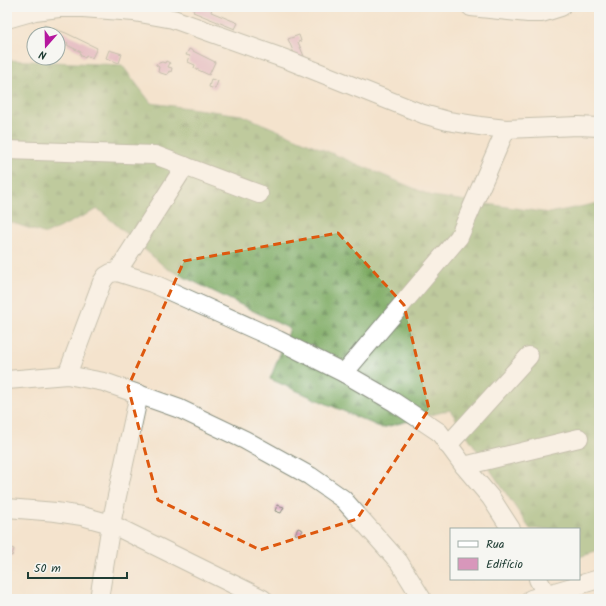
<svg xmlns="http://www.w3.org/2000/svg" width="606" height="606" viewBox="0 0 606 606" font-family="Kalam,sans-serif">
  <style>
    .forest { fill: url(#forest-firs); stroke: #4e744c }
    .building { fill: #d897bb }
    .lines { fill: none; stroke-linecap: round; stroke-linejoin: round }
    .minor-casing { stroke: #8a9080; stroke-width: 20 }
    .minor { stroke: #fff; stroke-width: 18 }
    .marked { fill: none; stroke: #de580e; stroke-width: 3; stroke-dasharray: 8 5; stroke-linejoin: round }
  </style>
  <defs>
    <pattern id="forest-firs" width="22" height="20" patternUnits="userSpaceOnUse"><rect width="22" height="20" fill="#7eab63"/><path d="M5 1l3.5 6h-7zM16 11l3.5 6h-7z" fill="#678c52"/></pattern>
  </defs>
  <rect width="100%" height="100%" fill="#f6f6f2"/>
  <filter id="ink" filterUnits="userSpaceOnUse"><feTurbulence type="fractalNoise" baseFrequency=".025" numOctaves="2"/><feDisplacementMap in="SourceGraphic" scale="8" xChannelSelector="R" yChannelSelector="G"/><feConvolveMatrix kernelMatrix="1 2 1 2 8 2 1 2 1" color-interpolation-filters="sRGB"/></filter>
  <filter id="wash" filterUnits="userSpaceOnUse"><feTurbulence type="fractalNoise" baseFrequency=".012" numOctaves="4" result="noise"/><feDisplacementMap in="SourceGraphic" scale="16" xChannelSelector="R" yChannelSelector="G"/><feGaussianBlur stdDeviation="0.9" result="paint"/><feColorMatrix in="noise" values="0 0 0 0 0 0 0 0 0 0 0 0 0 0 0 0 0 1.4 0 .05"/><feComposite in="paint" operator="in"/></filter>
  <g filter="url(#wash)">
    <rect width="100%" height="100%" fill="#f4e3cd"/>
    <polygon class="forest" points="7,60 122,65 151,103 242,115 432,196 549,213 599,203 599,551 579,557 579,529 530,529 450,410 382,428 270,379 290,329 166,268 98,209 46,234 7,221"/>
    <g id="blocks">
      <g class="building">
        <polygon points="191,7 210,7 212,8 211,12 238,23 235,29 193,12 194,10"/>
        <polygon points="44,25 66,33 97,48 92,58 86,55 85,58 80,55 81,52 67,45 68,43 64,41 59,54 58,54 58,34 34,34 35,29 43,31"/>
        <polygon points="34,35 34,49 30,48"/>
        <polygon points="299,35 301,41 298,42 306,61 296,58 288,39"/>
        <polygon points="189,49 215,62 209,75 194,68 195,65 188,62 190,56 186,55"/>
        <polygon points="109,50 122,54 119,63 106,58"/>
        <polygon points="166,61 170,63 168,67 172,68 171,72 169,71 167,75 158,72 159,67 156,65 156,64 162,62 165,63"/>
        <polygon points="211,79 218,81 215,89 209,87"/>
        <polygon points="277,505 284,507 281,513 275,511"/>
        <polygon points="298,528 303,530 300,536 295,534"/>
        <polygon points="7,546 14,549 12,556 7,554"/>
      </g>
    </g>
  </g>
  <g filter="url(#ink)">
    <use href="#blocks" fill-opacity="0" stroke="#8a9080" stroke-width="1"/>
    <g class="lines">
      <g class="minor-casing">
        <g id="minor">
          <polyline points="471,7 528,13 542,13 561,7"/>
          <polyline points="7,19 35,11 59,8 83,8 134,12 173,19 288,60 423,114 448,121 480,126 506,129 578,126 599,127"/>
          <polyline points="7,150 155,155 259,194"/>
          <polyline points="117,272 185,166"/>
          <polyline points="344,373 459,237 506,129"/>
          <polyline points="67,375 102,282 106,276 111,273 117,272 152,283 278,340 344,373 394,402 439,432 464,466 491,498 511,529"/>
          <polyline points="7,380 67,375 104,382 180,409 245,440 310,476 343,499 399,562 422,599"/>
          <polyline points="448,445 529,356"/>
          <polyline points="464,466 579,438"/>
          <polyline points="7,508 56,512 82,516 111,524 263,599"/>
          <polyline points="538,579 546,594"/>
          <polyline points="99,599 111,524 139,394"/>
          <polyline points="531,599 599,579"/>
        </g>
      </g>
      <use href="#minor" class="minor"/>
    </g>
  </g>
  <path d="M0 0H606V606H0ZM338 233 404 305 429 409 357 519 260 550 158 500 128 387 184 261Z" fill="#f4e3cd" fill-opacity=".55" fill-rule="evenodd"/>
  <path class="marked" d="M338 233 404 305 429 409 357 519 260 550 158 500 128 387 184 261Z"/>
  <rect width="606" height="606" fill="none" stroke="#f6f6f2" stroke-width="24"/>
  <rect x="450" y="528" width="130" height="52" fill="#f6f6f2" stroke="#a0aca6"/>
  <rect x="458" y="541" width="20" height="6" fill="#ffffff" stroke="#a0aca6"/>
  <text x="486" y="548" font-size="12" fill="#1f3d34">Rua</text>
  <rect x="458" y="558" width="20" height="12" fill="#d897bb" stroke="#a0aca6"/>
  <text x="486" y="568" font-size="12" fill="#1f3d34">Edifício</text>
  <g transform="translate(46 46) rotate(200)"><circle r="19" fill="#f6f6f2" stroke="#a0aca6"/>
  <path d="M0-3L7 15L0 10L-7 15Z" fill="#b5179e"/>
  <text y="-6" font-size="11" font-weight="bold" text-anchor="middle" fill="#1f3d34">N</text>
  </g>
  <path d="M28 572v6h99v-6" fill="none" stroke="#1f3d34" stroke-width="2"/>
  <text x="34" y="572" font-size="12" fill="#1f3d34" stroke="#f6f6f2" stroke-width="3" paint-order="stroke">50 m</text>
</svg>
